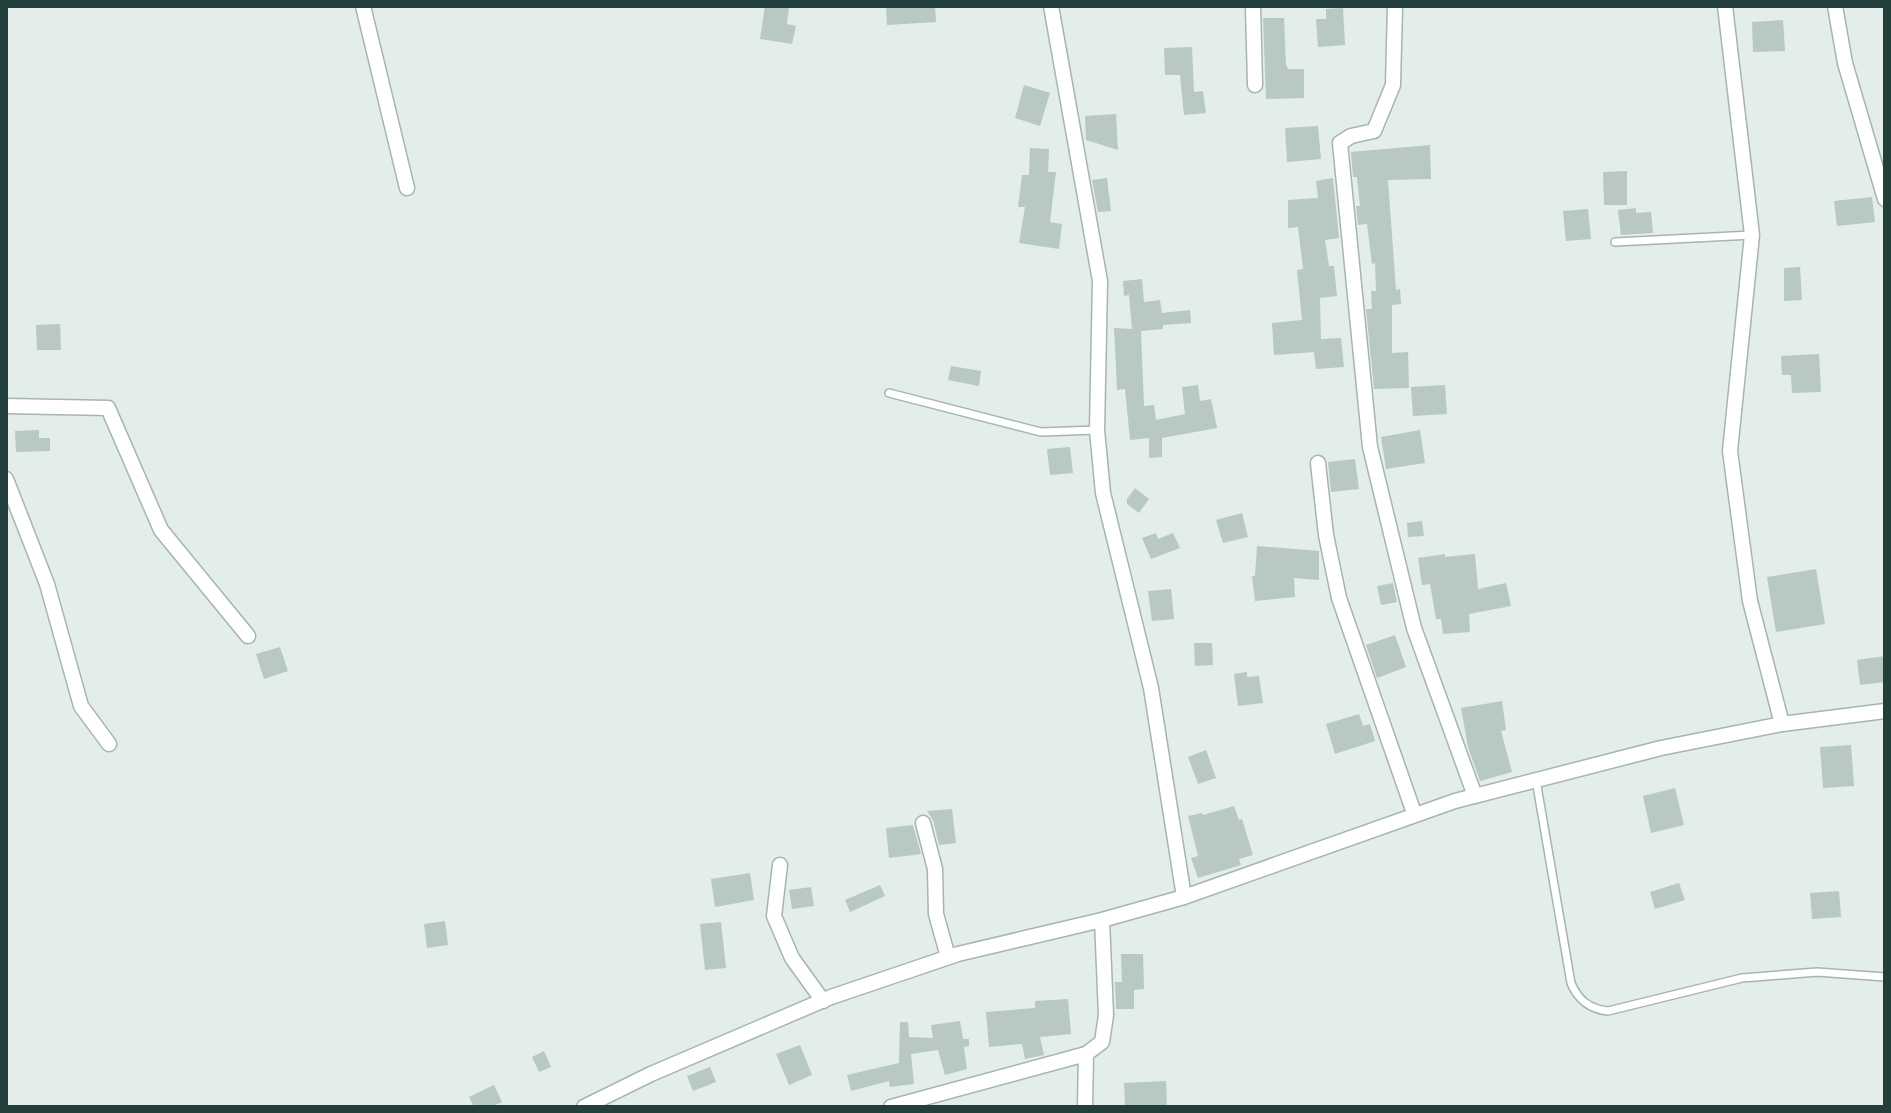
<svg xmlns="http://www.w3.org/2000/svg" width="1891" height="1113" viewBox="0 0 1891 1113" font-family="'Varela Round',sans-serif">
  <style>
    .building { fill: #b8c8c3 }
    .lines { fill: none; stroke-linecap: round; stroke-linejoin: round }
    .service-casing { stroke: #a5b5b2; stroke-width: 10 }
    .minor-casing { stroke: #a5b5b2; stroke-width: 17 }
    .service { stroke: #fff; stroke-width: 7 }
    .minor { stroke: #fff; stroke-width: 14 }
  </style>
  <rect width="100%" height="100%" fill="#e3edea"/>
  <g class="building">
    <polygon points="765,6 789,6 787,24 796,26 792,44 760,39"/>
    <polygon points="886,6 935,6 936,22 887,25"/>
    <polygon points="1343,8 1345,45 1318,47 1316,19 1326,19 1326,9"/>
    <polygon points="1263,18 1284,18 1286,64 1288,69 1304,69 1304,98 1266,99"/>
    <polygon points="1783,20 1785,51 1753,52 1752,22"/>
    <polygon points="1192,47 1194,92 1203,91 1206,113 1184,115 1180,75 1165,75 1164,48"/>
    <polygon points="1024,85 1050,93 1040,126 1015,118"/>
    <polygon points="1116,114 1118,150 1086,140 1085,116"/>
    <polygon points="1318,126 1321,159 1287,162 1285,128"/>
    <polygon points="1430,145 1431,179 1388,180 1396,290 1400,289 1401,304 1392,305 1392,353 1408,352 1409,388 1374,389 1366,309 1372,309 1371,291 1376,291 1375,263 1372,264 1367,224 1358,225 1356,206 1360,206 1357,177 1353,177 1351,152"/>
    <polygon points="1030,148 1049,149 1048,172 1056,172 1050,222 1062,224 1059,249 1019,243 1025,207 1018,207 1022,175 1029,175"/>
    <polygon points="1627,171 1627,205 1604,205 1603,172"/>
    <polygon points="1107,178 1111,211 1098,212 1092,180"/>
    <polygon points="1333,178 1339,238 1325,240 1329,266 1334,266 1337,296 1320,298 1321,339 1341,338 1344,367 1316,369 1314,352 1274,355 1272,323 1302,320 1297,270 1303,269 1298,227 1288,228 1288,200 1318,198 1316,181"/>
    <polygon points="1872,197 1875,222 1837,226 1834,201"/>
    <polygon points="1636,208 1636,213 1651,212 1653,233 1621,235 1618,210"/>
    <polygon points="1588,209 1591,239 1566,241 1563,211"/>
    <polygon points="1800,267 1802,300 1784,301 1784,268"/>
    <polygon points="1142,279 1144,302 1160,300 1162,313 1190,310 1191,323 1163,325 1163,329 1141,331 1144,406 1154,405 1156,420 1185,414 1182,387 1198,385 1200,401 1211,399 1217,428 1162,438 1162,457 1149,458 1149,438 1130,440 1125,389 1117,390 1114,328 1132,329 1129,295 1124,296 1123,281"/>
    <polygon points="60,324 61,350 37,350 36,325"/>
    <polygon points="1819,354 1821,392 1792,393 1791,375 1782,375 1781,356"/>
    <polygon points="951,366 981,371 979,386 948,380"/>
    <polygon points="1445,385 1447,414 1413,416 1411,387"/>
    <polygon points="39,430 39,438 50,438 50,451 16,452 15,431"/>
    <polygon points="1420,430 1425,463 1386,469 1381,437"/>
    <polygon points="1070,447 1073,473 1050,475 1047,449"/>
    <polygon points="1355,459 1359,489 1331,492 1328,462"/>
    <polygon points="1135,488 1149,499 1139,513 1127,504 1127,499"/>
    <polygon points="1242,513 1248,537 1223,543 1216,520"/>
    <polygon points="1422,521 1424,536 1408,537 1407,523"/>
    <polygon points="1156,533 1158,539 1173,533 1180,548 1151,559 1142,538"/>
    <polygon points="1257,546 1319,551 1319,580 1294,578 1295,597 1255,601 1252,576 1255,576"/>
    <polygon points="1445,554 1445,557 1475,554 1478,589 1506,583 1511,606 1469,614 1470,632 1443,634 1441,619 1436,619 1430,584 1422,585 1418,558"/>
    <polygon points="1816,569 1825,624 1776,632 1767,577"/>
    <polygon points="1393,583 1397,602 1381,605 1377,586"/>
    <polygon points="1171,589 1174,619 1152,621 1148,591"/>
    <polygon points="1395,635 1406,667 1377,678 1366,645"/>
    <polygon points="1194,643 1212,643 1213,665 1195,666"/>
    <polygon points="280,647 288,671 264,679 256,654"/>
    <polygon points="1885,656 1885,682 1860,685 1857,660"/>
    <polygon points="1247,672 1247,677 1259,676 1263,703 1238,706 1234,674"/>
    <polygon points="1502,701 1506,730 1501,731 1512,772 1480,781 1468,747 1461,708"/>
    <polygon points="1359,714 1363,726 1370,724 1375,741 1335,754 1326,724"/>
    <polygon points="1851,745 1854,786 1823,788 1820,747"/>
    <polygon points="1206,750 1216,778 1198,784 1188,757"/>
    <polygon points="1675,788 1684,825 1651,833 1643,796"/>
    <polygon points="1234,806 1239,820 1242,819 1253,855 1239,859 1241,865 1198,878 1191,858 1198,856 1188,816 1202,813 1203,815"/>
    <polygon points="952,809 956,843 939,845 933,820 927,811"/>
    <polygon points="913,825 921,854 889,858 886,828"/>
    <polygon points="750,873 754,900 715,907 711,879"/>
    <polygon points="1679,883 1685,900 1655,909 1650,892"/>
    <polygon points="880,885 885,896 850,912 845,900"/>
    <polygon points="811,887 814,906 792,909 789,890"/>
    <polygon points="1839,891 1841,917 1812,919 1810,893"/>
    <polygon points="445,921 448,945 427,948 424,924"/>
    <polygon points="721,922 726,968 705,970 700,924"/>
    <polygon points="1121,954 1143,954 1144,989 1134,990 1134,1009 1116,1009 1115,982 1122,982"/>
    <polygon points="1068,999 1071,1034 1040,1037 1044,1055 1025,1059 1022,1044 989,1047 986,1012 1035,1008 1035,1001"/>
    <polygon points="960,1021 963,1039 969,1039 969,1046 964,1047 967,1069 945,1075 938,1050 911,1054 914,1084 890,1087 889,1081 851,1091 847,1075 899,1063 900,1022 908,1022 909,1037 933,1038 931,1025"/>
    <polygon points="800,1045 812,1075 789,1085 776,1054"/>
    <polygon points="544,1051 551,1067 539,1072 532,1057"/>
    <polygon points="710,1067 716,1082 693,1091 687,1076"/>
    <polygon points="1166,1081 1167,1107 1125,1107 1124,1083"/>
    <polygon points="494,1085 502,1102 491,1107 474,1107 469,1097"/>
  </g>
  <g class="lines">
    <g class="service-casing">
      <g id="service">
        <polyline points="1615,242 1752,235"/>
        <polyline points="889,393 1041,432 1097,430"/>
        <path d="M1536 780 1571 983C1578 1000 1589 1009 1608 1011L1742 978 1817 972 1885 977"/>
      </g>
    </g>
    <g class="minor-casing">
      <g id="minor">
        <polyline points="363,6 407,188"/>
        <polyline points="1051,6 1100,281 1097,430 1103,493 1151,688 1184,897"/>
        <polyline points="1253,6 1255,85"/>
        <polyline points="1395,6 1393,85 1374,131 1351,136 1340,143 1370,447 1414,628 1475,796"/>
        <polyline points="1725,6 1752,235 1730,451 1750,601 1782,724"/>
        <polyline points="1835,6 1845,63 1885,199"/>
        <polyline points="6,406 108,408 161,530 248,636"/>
        <polyline points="1318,463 1326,535 1339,598 1414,813"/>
        <polyline points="6,479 47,584 81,706 109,744"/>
        <polyline points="923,823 935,869 936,914 948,957"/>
        <polyline points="780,865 774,916 792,958 823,1001"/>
        <polyline points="584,1107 651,1074 831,997 958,954 1102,920 1184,897 1455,801 1661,748 1782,724 1885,711"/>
        <polyline points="891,1107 1086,1054 1102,1042 1106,1015 1102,920"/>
        <polyline points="1085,1107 1086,1054"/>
      </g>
    </g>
    <use href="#service" class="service"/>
    <use href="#minor" class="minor"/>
  </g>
  <rect width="1891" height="1113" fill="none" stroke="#223f3b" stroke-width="16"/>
</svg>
